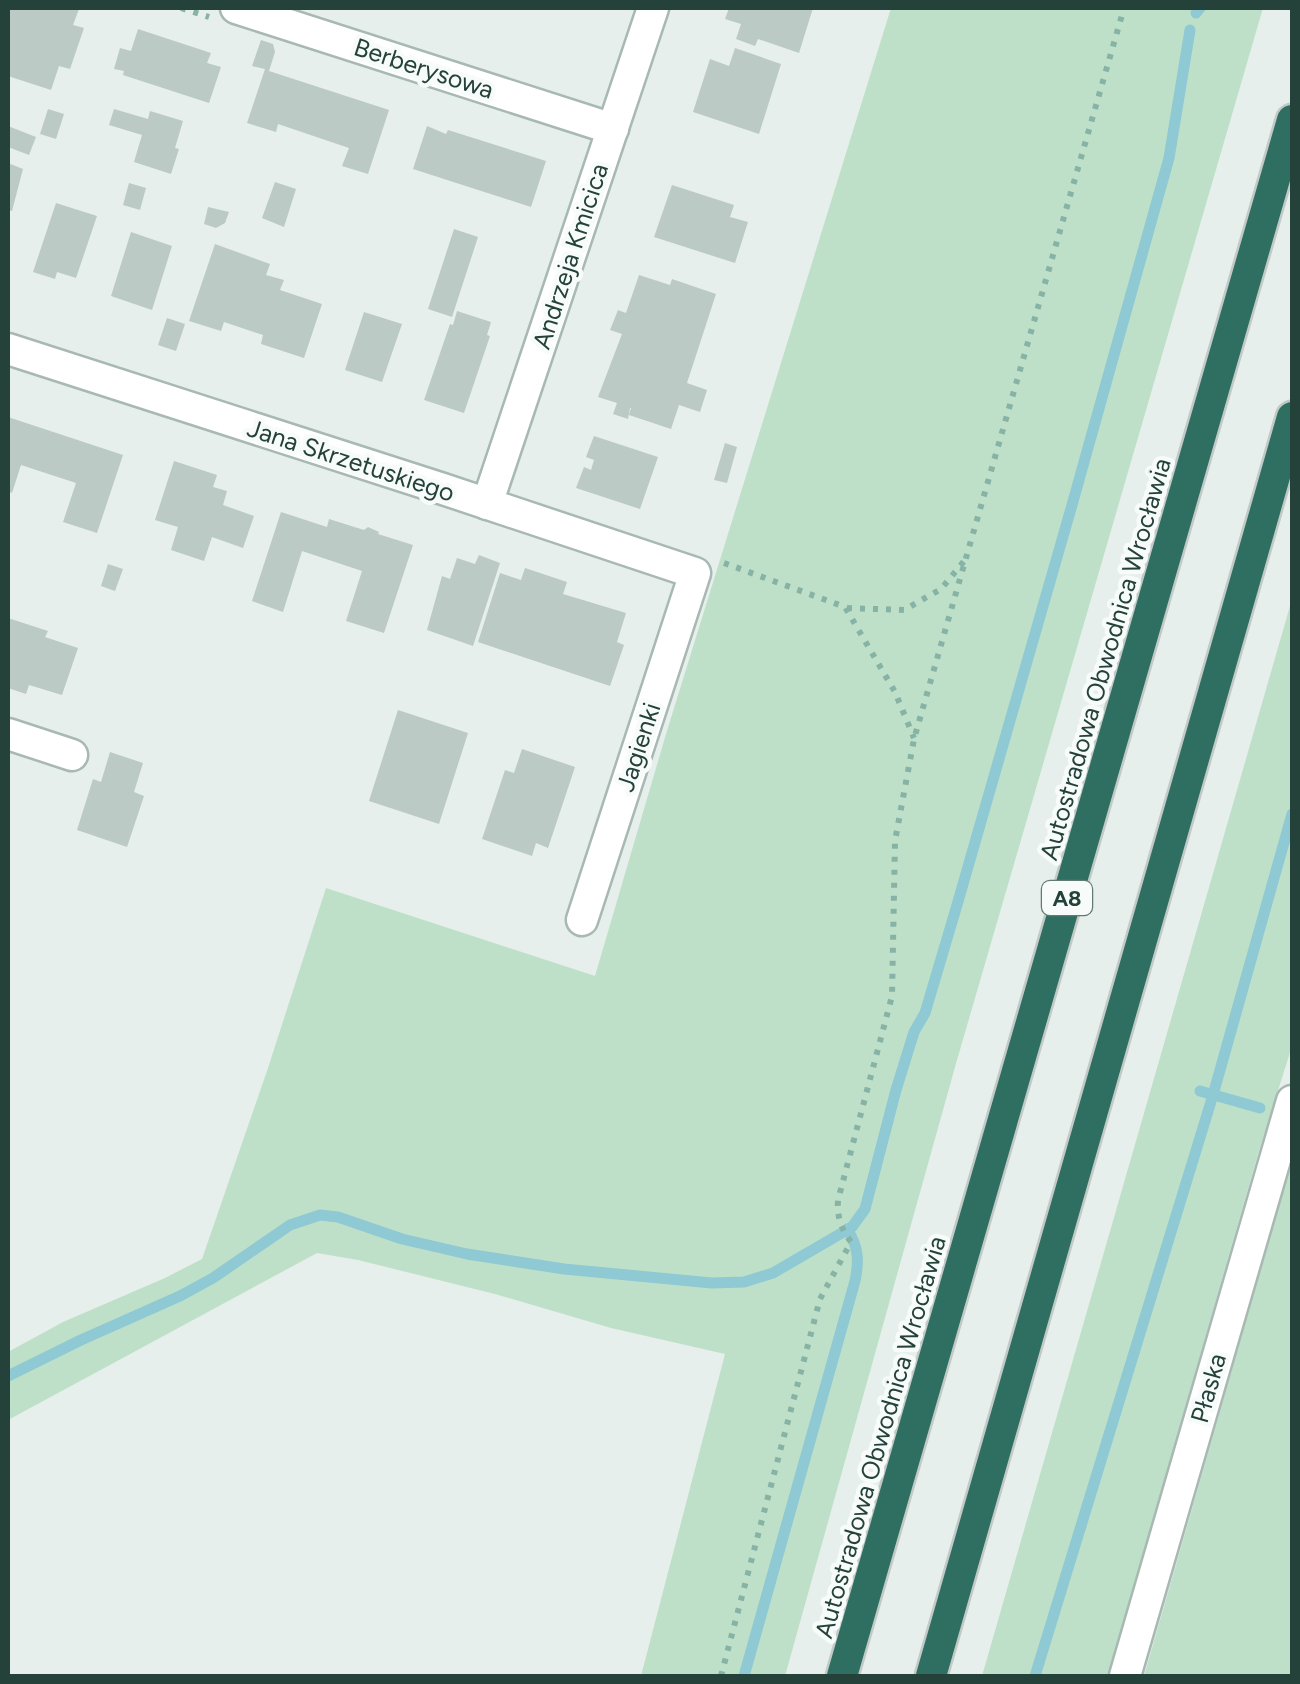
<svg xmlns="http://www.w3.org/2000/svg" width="1300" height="1684" viewBox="0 0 1300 1684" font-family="Figtree,sans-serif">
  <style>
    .green { fill: #bfe0c8 }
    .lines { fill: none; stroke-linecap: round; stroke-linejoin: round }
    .stream { stroke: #8ec9d4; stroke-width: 11 }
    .building { fill: #bbcac4 }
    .minor-casing { stroke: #a8b8b2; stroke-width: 35 }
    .highway-casing { stroke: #c2cac8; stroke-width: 35 }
    .path { stroke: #86b3a5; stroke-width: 6; stroke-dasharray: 5 8; stroke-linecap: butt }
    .minor { stroke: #fff; stroke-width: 30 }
    .highway { stroke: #2f6f62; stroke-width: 30 }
    .labels { text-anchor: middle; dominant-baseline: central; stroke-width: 9; stroke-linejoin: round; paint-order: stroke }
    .shield { fill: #f7fbf9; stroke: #637a73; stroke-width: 2.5 }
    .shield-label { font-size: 22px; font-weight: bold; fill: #24423a }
    .street-label { font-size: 25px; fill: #24423a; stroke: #f7fbf9 }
  </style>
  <rect width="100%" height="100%" fill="#e6efeb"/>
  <g class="green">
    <polygon points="891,8 1263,8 957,1060 785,1676 641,1676 725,1354 611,1328 495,1294 358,1260 317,1253 8,1420 8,1352 63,1322 165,1278 202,1259 268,1068 326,888 595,976 666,734"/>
    <polygon points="1292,599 1292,1046 1258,1154 1108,1676 982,1676"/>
    <polygon points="1292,1161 1292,1676 1144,1676"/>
  </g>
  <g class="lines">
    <g class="stream">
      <polyline points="1196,13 1200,8"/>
      <polyline points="1200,1091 1260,1108"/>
      <polyline points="8,1376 81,1340 180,1296 213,1278 290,1225 320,1215 338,1217 402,1239 467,1254 564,1269 712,1283 744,1282 773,1273 852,1227 865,1209 896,1090 914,1032 925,1013 957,905 1072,505 1169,158 1190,30"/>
      <path d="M744 1676 855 1281C859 1261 859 1247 847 1229"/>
      <polyline points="1035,1676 1213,1095 1292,814"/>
    </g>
  </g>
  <g class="building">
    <polygon points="8,8 79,9 73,25 84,28 70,69 59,66 51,90 8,76"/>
    <polygon points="729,8 813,8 799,53 758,39 755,46 736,39 741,24 725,19"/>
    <polygon points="138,29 211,53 207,63 221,67 209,103 123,75 124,71 114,69 120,48 131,51"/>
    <polygon points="261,40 273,44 275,52 269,71 389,110 368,174 342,166 349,148 278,124 276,132 247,123 265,69 252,66"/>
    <polygon points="735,48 781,64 759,134 693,112 710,59 729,66"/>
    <polygon points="48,109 64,114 56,139 40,134"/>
    <polygon points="114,109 148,119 150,111 183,121 175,148 179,149 171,174 134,162 142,135 109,125"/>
    <polygon points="8,126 36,137 29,155 8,147"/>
    <polygon points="427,126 446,134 448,130 546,161 531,207 413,169"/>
    <polygon points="8,163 23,169 12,211 8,210"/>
    <polygon points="275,182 296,189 284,227 262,218"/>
    <polygon points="129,183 146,188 140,210 123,205"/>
    <polygon points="672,185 734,205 730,217 748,222 735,263 654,237"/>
    <polygon points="56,203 97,216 76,278 57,272 55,279 33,272"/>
    <polygon points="208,207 229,212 225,223 216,228 204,224"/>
    <polygon points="454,229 478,237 452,317 428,309"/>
    <polygon points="131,232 172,246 152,310 111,296"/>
    <polygon points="215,244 270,264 266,275 284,280 280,290 322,304 304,358 261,344 263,335 224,322 221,331 189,321"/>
    <polygon points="639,275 670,285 672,279 716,294 687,383 707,390 700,412 679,405 671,429 629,415 631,408 630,408 628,419 613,414 617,403 598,397 622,334 610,330 618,310 626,313"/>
    <polygon points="457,311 491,322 487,335 490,336 464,413 424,400 450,324 453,325"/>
    <polygon points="364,312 402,324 382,382 345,370"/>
    <polygon points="167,318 185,324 176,351 158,345"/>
    <polygon points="8,417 123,455 97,533 63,522 76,483 21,465 12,493 8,491"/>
    <polygon points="594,436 658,457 640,509 576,488 584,467 591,470 594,460 586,457"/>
    <polygon points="725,443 737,447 727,483 714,480"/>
    <polygon points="174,461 217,475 213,487 227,491 223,505 254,516 243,548 212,537 204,561 171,550 178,527 155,520"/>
    <polygon points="281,512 327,527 329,519 364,530 368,527 379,532 378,534 413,545 384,633 346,621 362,571 302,551 283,612 252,601"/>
    <polygon points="479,555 500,563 473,646 427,630 442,576 450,579 457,558 475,564"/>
    <polygon points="108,564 123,569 115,591 101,586"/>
    <polygon points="525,568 567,582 563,594 626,613 617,642 624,645 610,686 478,642 500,573 521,580"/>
    <polygon points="8,618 48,631 45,637 78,648 62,695 29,685 26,694 8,688"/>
    <polygon points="398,710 468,733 439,824 369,801"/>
    <polygon points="522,749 575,767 548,848 536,843 532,856 482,839 505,770 514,773"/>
    <polygon points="110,752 143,763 134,792 144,796 127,847 77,830 93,779 101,782"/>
  </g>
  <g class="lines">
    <g class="minor-casing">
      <g id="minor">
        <polyline points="236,8 613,129"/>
        <polyline points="8,349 443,489 695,573 582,920"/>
        <polyline points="487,504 653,8"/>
        <polyline points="8,734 72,755"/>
        <polyline points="1125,1676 1292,1101"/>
      </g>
    </g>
    <g class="highway-casing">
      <g id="highway">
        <polyline points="842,1676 1292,120"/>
        <polyline points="931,1676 1292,417"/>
      </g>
    </g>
    <g class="path">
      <polyline points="181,8 209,17"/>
      <polyline points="724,563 845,607 895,692 914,738"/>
      <polyline points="847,608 904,610 941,589 965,560"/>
      <path d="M721 1676 820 1299 851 1242C841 1229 837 1217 838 1200L892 996 895 841 914 739 1124 8"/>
    </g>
    <use href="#minor" class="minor"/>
    <use href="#highway" class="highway"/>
  </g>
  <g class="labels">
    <rect class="shield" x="1042" y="881" width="50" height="34" rx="8"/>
    <g class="shield-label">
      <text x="1067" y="898">A8</text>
    </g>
    <g class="street-label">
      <text transform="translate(424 68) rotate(18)">Berberysowa</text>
      <text transform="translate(570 256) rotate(-72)">Andrzeja Kmicica</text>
      <text transform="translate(351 460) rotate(18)">Jana Skrzetuskiego</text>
      <text transform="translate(1105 659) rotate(-74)">Autostradowa Obwodnica Wrocławia</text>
      <text transform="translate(638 747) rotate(-72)">Jagienki</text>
      <text transform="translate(1208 1388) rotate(-74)">Płaska</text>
      <text transform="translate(880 1437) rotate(-74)">Autostradowa Obwodnica Wrocławia</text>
    </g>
  </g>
  <rect width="1300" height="1684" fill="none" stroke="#24423a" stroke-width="20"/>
</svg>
